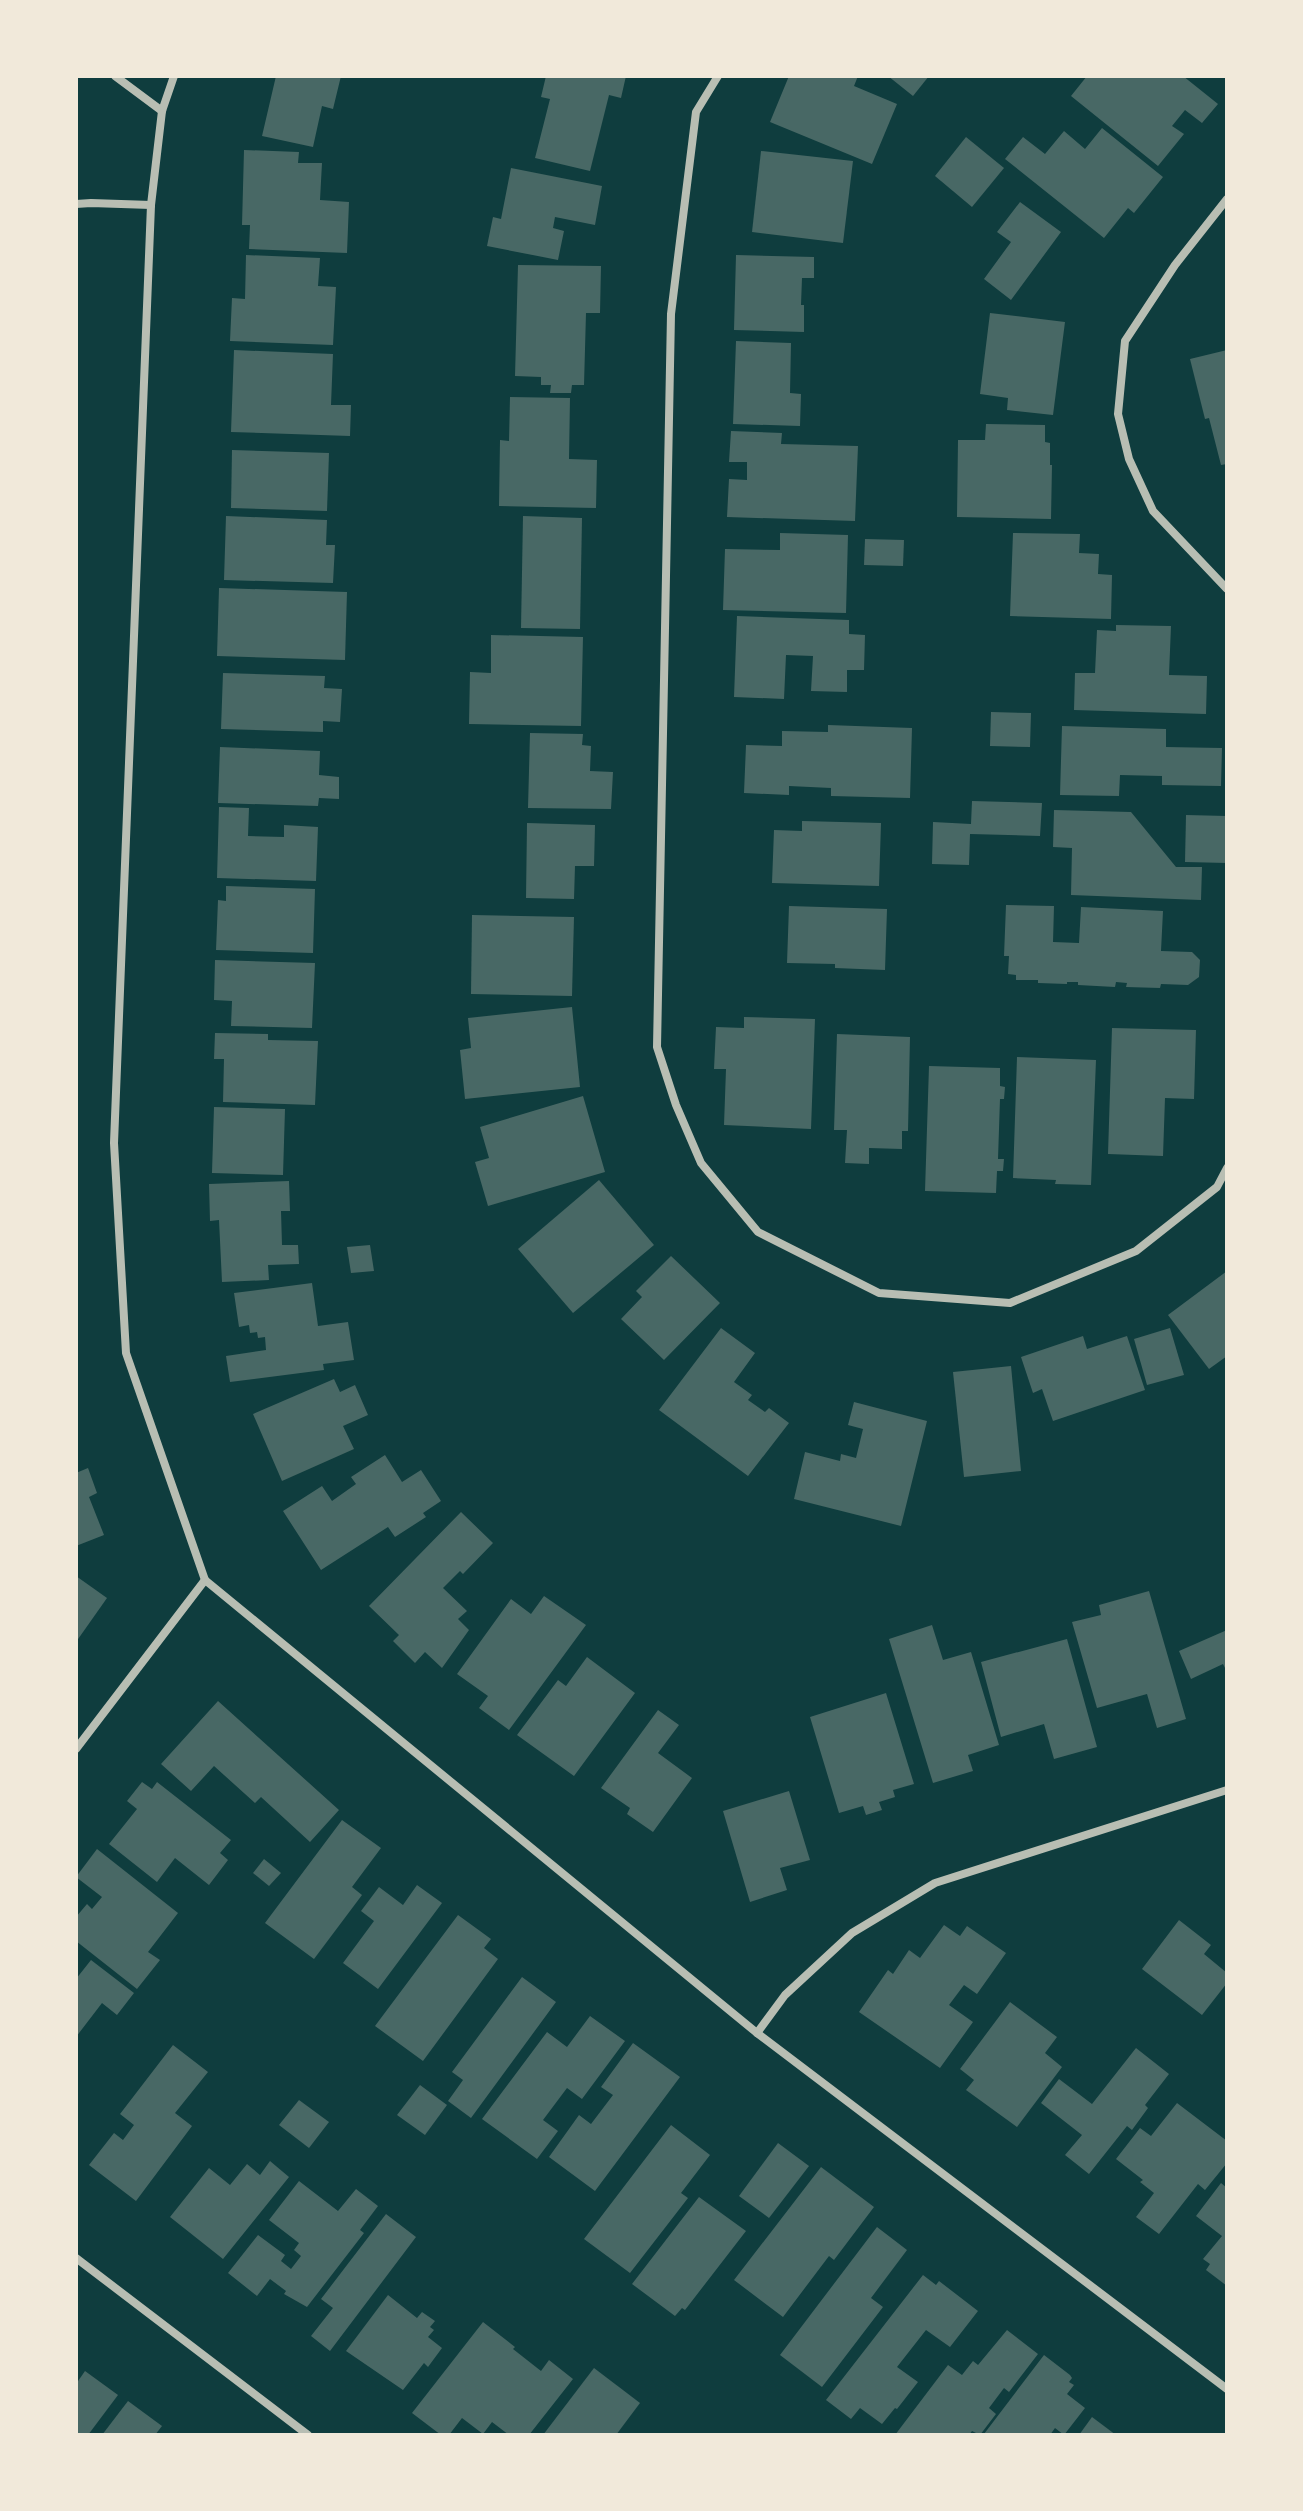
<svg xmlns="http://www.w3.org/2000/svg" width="1303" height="2511" font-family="'Nunito Sans',sans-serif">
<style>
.building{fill:#486865}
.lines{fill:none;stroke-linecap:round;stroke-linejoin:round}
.minor{stroke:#b8beb3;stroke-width:8}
</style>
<rect width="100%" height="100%" fill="#0f3d3e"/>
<g class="building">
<polygon points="276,76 341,76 333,109 322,106 313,147 262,136"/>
<polygon points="546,76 626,76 621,98 609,95 590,171 535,158 550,99 541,97"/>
<polygon points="789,76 858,76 854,86 897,104 872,164 770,122"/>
<polygon points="888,76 929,76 913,96"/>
<polygon points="1087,76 1183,76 1218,104 1202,123 1185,110 1172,126 1184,134 1158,166 1071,96"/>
<polygon points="1102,128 1163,177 1134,213 1128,208 1104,238 1005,159 1023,137 1045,154 1064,131 1085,149"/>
<polygon points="966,137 1004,168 972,207 935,176"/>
<polygon points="244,150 299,152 298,163 322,163 320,200 349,202 347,253 249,249 250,225 242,225"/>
<polygon points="761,151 853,161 843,243 752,232"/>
<polygon points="511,168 602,186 595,225 555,217 553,228 564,231 558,260 487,246 493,217 501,219"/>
<polygon points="1020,202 1061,232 1011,300 984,279 1011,242 997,232"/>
<polygon points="246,255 320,258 318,286 336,287 333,345 230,341 232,298 245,299"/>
<polygon points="736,255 814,257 814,278 802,278 801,305 804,305 804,332 734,330"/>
<polygon points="518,265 601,266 600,313 586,313 584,385 572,385 571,393 550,393 551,385 541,385 541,377 515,376"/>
<polygon points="990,313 1065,322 1053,415 1007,410 1008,398 980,394"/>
<polygon points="736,341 791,343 790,393 801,394 800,426 733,424"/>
<polygon points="234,350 333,354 331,405 351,405 350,436 231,432"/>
<polygon points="1227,350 1227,464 1221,465 1209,418 1205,419 1190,359"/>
<polygon points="510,397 570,398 569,459 597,460 596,508 499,506 500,440 509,441"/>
<polygon points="986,424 1045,425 1045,442 1050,443 1050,465 1052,465 1051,519 957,517 958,440 985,440"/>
<polygon points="731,431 782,433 781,444 858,446 855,521 727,517 729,479 747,480 747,462 729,462"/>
<polygon points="232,450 329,453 327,511 231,508"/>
<polygon points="226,516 327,520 326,545 335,545 333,583 224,580"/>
<polygon points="523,516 582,518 580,629 521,628"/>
<polygon points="780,533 848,535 846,613 723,610 725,549 780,550"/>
<polygon points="1013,533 1080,534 1079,553 1099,554 1098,574 1112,575 1111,619 1010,616"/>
<polygon points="865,539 904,540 903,566 864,565"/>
<polygon points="219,588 347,592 345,660 217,656"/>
<polygon points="737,616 849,620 849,634 865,635 864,670 847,670 847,692 811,691 813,656 786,655 784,699 734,697"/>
<polygon points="1116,625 1171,626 1169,675 1207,676 1206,714 1074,710 1075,673 1095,673 1097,630 1116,631"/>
<polygon points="491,635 583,637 581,726 469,724 470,672 491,673"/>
<polygon points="223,673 325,676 324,688 342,689 340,722 323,721 323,732 221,729"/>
<polygon points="991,712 1031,713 1030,747 990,746"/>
<polygon points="828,725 912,728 910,798 831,796 831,788 789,786 789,795 744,793 746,745 782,746 782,731 828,732"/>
<polygon points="1062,726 1166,729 1166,747 1222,748 1221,786 1162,785 1162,776 1120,775 1119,796 1060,795"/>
<polygon points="530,733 583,734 582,745 591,746 590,771 613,772 611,809 528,808"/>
<polygon points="220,747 320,751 319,775 339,777 339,799 319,798 318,806 218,803"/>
<polygon points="972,801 1042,803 1040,836 970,834 969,865 932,864 933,822 971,824"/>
<polygon points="219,807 249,808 248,836 284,837 284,825 318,827 316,881 217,878"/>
<polygon points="1054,810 1131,812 1176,867 1202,867 1201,900 1071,895 1072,848 1053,847"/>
<polygon points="1186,815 1227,816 1227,863 1185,862"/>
<polygon points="802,821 881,823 879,886 772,883 774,830 802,831"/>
<polygon points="527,823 595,825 594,866 575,866 574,899 526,898"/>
<polygon points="226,886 315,889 313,953 216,950 218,900 226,901"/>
<polygon points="1006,905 1054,906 1053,942 1079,943 1081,907 1163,911 1161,951 1192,952 1200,960 1199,977 1188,985 1161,984 1160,988 1126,987 1127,983 1116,982 1115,987 1078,985 1078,982 1067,982 1067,984 1038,983 1038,980 1016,980 1016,975 1008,974 1009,956 1004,956"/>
<polygon points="789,906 887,909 885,970 835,968 835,964 787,963"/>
<polygon points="472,915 574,917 572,996 471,994"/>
<polygon points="215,960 315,963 312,1028 231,1026 232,1001 214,1000"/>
<polygon points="572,1007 580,1087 465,1099 460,1050 471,1048 468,1018"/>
<polygon points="744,1017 815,1019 811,1129 724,1125 726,1069 714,1069 716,1027 744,1028"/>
<polygon points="1112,1028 1196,1030 1194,1099 1165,1098 1163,1156 1108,1154"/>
<polygon points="215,1033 268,1034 268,1040 318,1041 315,1105 223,1102 224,1059 214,1059"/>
<polygon points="837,1034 910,1037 908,1131 902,1131 902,1149 869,1148 869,1164 845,1163 847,1130 834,1130"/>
<polygon points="1017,1057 1096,1060 1091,1185 1055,1184 1056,1180 1013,1178"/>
<polygon points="929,1066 1000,1068 1000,1086 1005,1087 1004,1099 1000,1099 998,1159 1004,1159 1003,1171 997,1171 996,1193 925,1191"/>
<polygon points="583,1096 605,1172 488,1206 475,1162 489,1158 480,1127"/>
<polygon points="214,1107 285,1109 283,1175 212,1173"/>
<polygon points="599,1180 654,1245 573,1313 518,1249"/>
<polygon points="289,1181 290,1211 281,1211 282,1245 298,1245 299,1264 268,1265 269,1280 222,1282 219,1220 210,1221 209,1184"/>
<polygon points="370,1245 374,1271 351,1273 347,1247"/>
<polygon points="671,1256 720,1303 664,1360 621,1319 642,1297 636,1291"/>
<polygon points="1227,1271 1227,1356 1209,1369 1168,1315"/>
<polygon points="312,1283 318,1326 348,1322 354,1360 323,1364 324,1370 230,1382 226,1356 266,1350 265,1337 258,1338 257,1332 250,1333 249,1325 239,1327 234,1293"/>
<polygon points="721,1328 755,1353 734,1382 752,1395 748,1400 765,1412 769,1408 789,1423 748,1476 659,1410"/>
<polygon points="1170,1328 1184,1375 1147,1385 1134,1339"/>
<polygon points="1083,1336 1087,1349 1127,1336 1145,1390 1053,1421 1042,1389 1033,1393 1021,1357"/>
<polygon points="1011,1366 1021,1471 964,1477 953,1372"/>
<polygon points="334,1379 340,1392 355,1385 368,1415 343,1426 354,1449 282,1481 253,1414"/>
<polygon points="854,1402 927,1421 901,1526 794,1499 805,1452 840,1461 841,1454 856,1458 863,1429 848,1425"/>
<polygon points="385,1455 402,1482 421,1470 441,1501 423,1513 426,1517 395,1537 388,1527 321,1570 283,1511 322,1486 332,1501 356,1484 351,1477"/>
<polygon points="88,1468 97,1493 89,1497 104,1535 76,1546 76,1473"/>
<polygon points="461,1512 493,1543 463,1574 460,1571 443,1588 467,1611 458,1619 469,1630 442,1668 425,1652 415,1663 393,1641 399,1635 369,1606"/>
<polygon points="76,1576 107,1598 76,1642"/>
<polygon points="1149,1591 1186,1719 1157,1728 1147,1694 1097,1708 1072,1622 1101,1615 1099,1605"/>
<polygon points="544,1596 586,1625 509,1730 479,1708 488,1696 457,1674 511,1599 531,1614"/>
<polygon points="932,1625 943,1660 971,1652 999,1745 968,1755 973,1771 933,1783 889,1639"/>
<polygon points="1227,1630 1227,1672 1223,1664 1191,1679 1179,1651"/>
<polygon points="1067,1639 1097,1747 1054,1759 1044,1724 1001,1737 981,1662"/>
<polygon points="587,1657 635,1693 574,1776 517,1735 558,1680 566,1686"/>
<polygon points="886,1693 914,1784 893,1790 895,1797 879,1802 882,1810 866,1815 863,1806 839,1813 810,1717"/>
<polygon points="218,1701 339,1810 310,1842 261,1797 255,1803 214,1766 191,1791 161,1764"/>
<polygon points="658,1710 679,1725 658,1753 692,1778 653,1832 627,1814 630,1808 601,1788"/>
<polygon points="142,1782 152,1789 157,1782 231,1840 220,1853 228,1860 209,1885 175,1858 157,1882 109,1844 137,1809 127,1801"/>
<polygon points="789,1791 810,1860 780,1868 787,1890 750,1902 723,1811"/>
<polygon points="342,1820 381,1848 352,1887 362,1895 314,1959 265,1923"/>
<polygon points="97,1849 178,1913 148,1952 160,1960 137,1989 76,1941 76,1917 87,1904 92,1909 102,1897 76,1877"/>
<polygon points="264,1859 281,1873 269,1886 253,1873"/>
<polygon points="417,1885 442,1903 378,1989 343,1963 374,1921 361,1911 379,1887 403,1905"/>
<polygon points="458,1915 491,1939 484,1948 498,1959 423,2061 375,2026"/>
<polygon points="1179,1920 1211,1945 1204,1954 1227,1973 1227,1983 1202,2015 1142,1969"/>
<polygon points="944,1925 960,1936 967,1926 1006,1953 977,1994 964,1985 949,2005 973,2022 940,2068 859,2012 888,1970 893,1974 909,1950 920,1958"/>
<polygon points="91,1960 134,1993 117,2015 102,2003 76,2037 76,1979"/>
<polygon points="522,1977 556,2002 471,2118 448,2101 463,2080 452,2072"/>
<polygon points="1010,2002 1057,2037 1045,2053 1062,2067 1017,2127 966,2090 974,2080 960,2069"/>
<polygon points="590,2016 625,2041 582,2099 567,2088 543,2120 558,2131 537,2159 482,2119 547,2032 567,2047"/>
<polygon points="633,2043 680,2077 595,2191 549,2157 579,2115 591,2124 613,2095 601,2087"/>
<polygon points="173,2045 208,2072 175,2113 192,2126 136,2201 89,2165 114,2133 123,2140 134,2125 120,2114"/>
<polygon points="1136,2048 1169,2074 1145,2105 1148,2108 1132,2130 1127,2126 1089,2174 1065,2155 1082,2135 1041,2103 1059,2079 1092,2104"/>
<polygon points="420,2085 447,2105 425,2135 397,2115"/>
<polygon points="299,2100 329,2122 309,2148 279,2125"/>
<polygon points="1177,2103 1227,2141 1227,2163 1205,2190 1198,2184 1159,2234 1136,2217 1154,2193 1140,2182 1143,2180 1116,2159 1140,2128 1151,2136"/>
<polygon points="671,2125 710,2155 681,2193 688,2198 630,2273 584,2239"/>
<polygon points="778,2143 809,2166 769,2218 739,2196"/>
<polygon points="270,2161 289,2177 223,2259 170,2217 209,2168 230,2185 247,2164 260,2175"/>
<polygon points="821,2167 874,2207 834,2260 829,2256 783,2317 734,2280"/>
<polygon points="299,2181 338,2211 356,2189 378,2206 360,2230 364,2233 307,2307 284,2294 286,2291 270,2279 257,2296 228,2273 258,2235 285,2255 281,2261 291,2269 301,2256 294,2250 299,2243 269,2220"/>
<polygon points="1221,2183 1227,2188 1227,2286 1206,2270 1210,2264 1203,2259 1222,2236 1196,2216"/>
<polygon points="699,2197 746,2231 685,2310 682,2308 675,2316 632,2284"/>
<polygon points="386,2214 416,2237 330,2351 311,2336 333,2308 321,2299"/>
<polygon points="877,2227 907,2250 871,2298 883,2307 822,2387 780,2355"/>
<polygon points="923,2275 936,2285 939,2281 978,2311 950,2347 926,2330 897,2367 918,2382 897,2409 895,2408 882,2424 860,2408 851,2419 826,2400"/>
<polygon points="388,2295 417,2318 422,2312 435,2321 430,2327 434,2330 428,2337 442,2348 428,2367 424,2363 403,2390 346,2351"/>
<polygon points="483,2322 515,2347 513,2349 541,2371 549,2360 573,2379 529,2435 509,2435 492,2422 483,2434 462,2418 449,2435 441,2435 412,2413"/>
<polygon points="1007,2330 1038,2354 1009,2392 1004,2388 989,2408 996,2414 980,2435 972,2431 969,2435 895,2435 948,2365 962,2375 973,2361 978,2365"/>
<polygon points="1044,2355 1070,2375 1072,2378 1069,2382 1074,2385 1067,2394 1085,2408 1064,2435 1055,2428 1050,2435 986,2435 984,2434"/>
<polygon points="594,2368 640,2403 616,2435 543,2435"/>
<polygon points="85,2371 118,2395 88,2435 76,2435 76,2384"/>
<polygon points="128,2401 162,2426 155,2435 102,2435"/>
<polygon points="1092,2417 1116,2435 1079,2435"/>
</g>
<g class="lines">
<g class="minor">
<polyline points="115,76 162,111"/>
<polyline points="174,76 162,111 151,205 114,1143 126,1353 205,1580 757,2033 1227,2389"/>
<polyline points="718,76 696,112 671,314 657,1047 676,1105 701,1163 758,1232 879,1293 1010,1303 1136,1251 1217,1187 1227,1168"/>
<polyline points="1227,199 1175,265 1125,341 1118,414 1129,459 1153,511 1227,589"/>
<polyline points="76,204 91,203 151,205"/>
<polyline points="76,1749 205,1580"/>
<polyline points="757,2033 785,1995 852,1933 935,1883 1227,1790"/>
<polyline points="76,2258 308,2435"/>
</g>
</g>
<rect width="1303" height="2511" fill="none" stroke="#f1e9da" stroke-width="156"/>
</svg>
